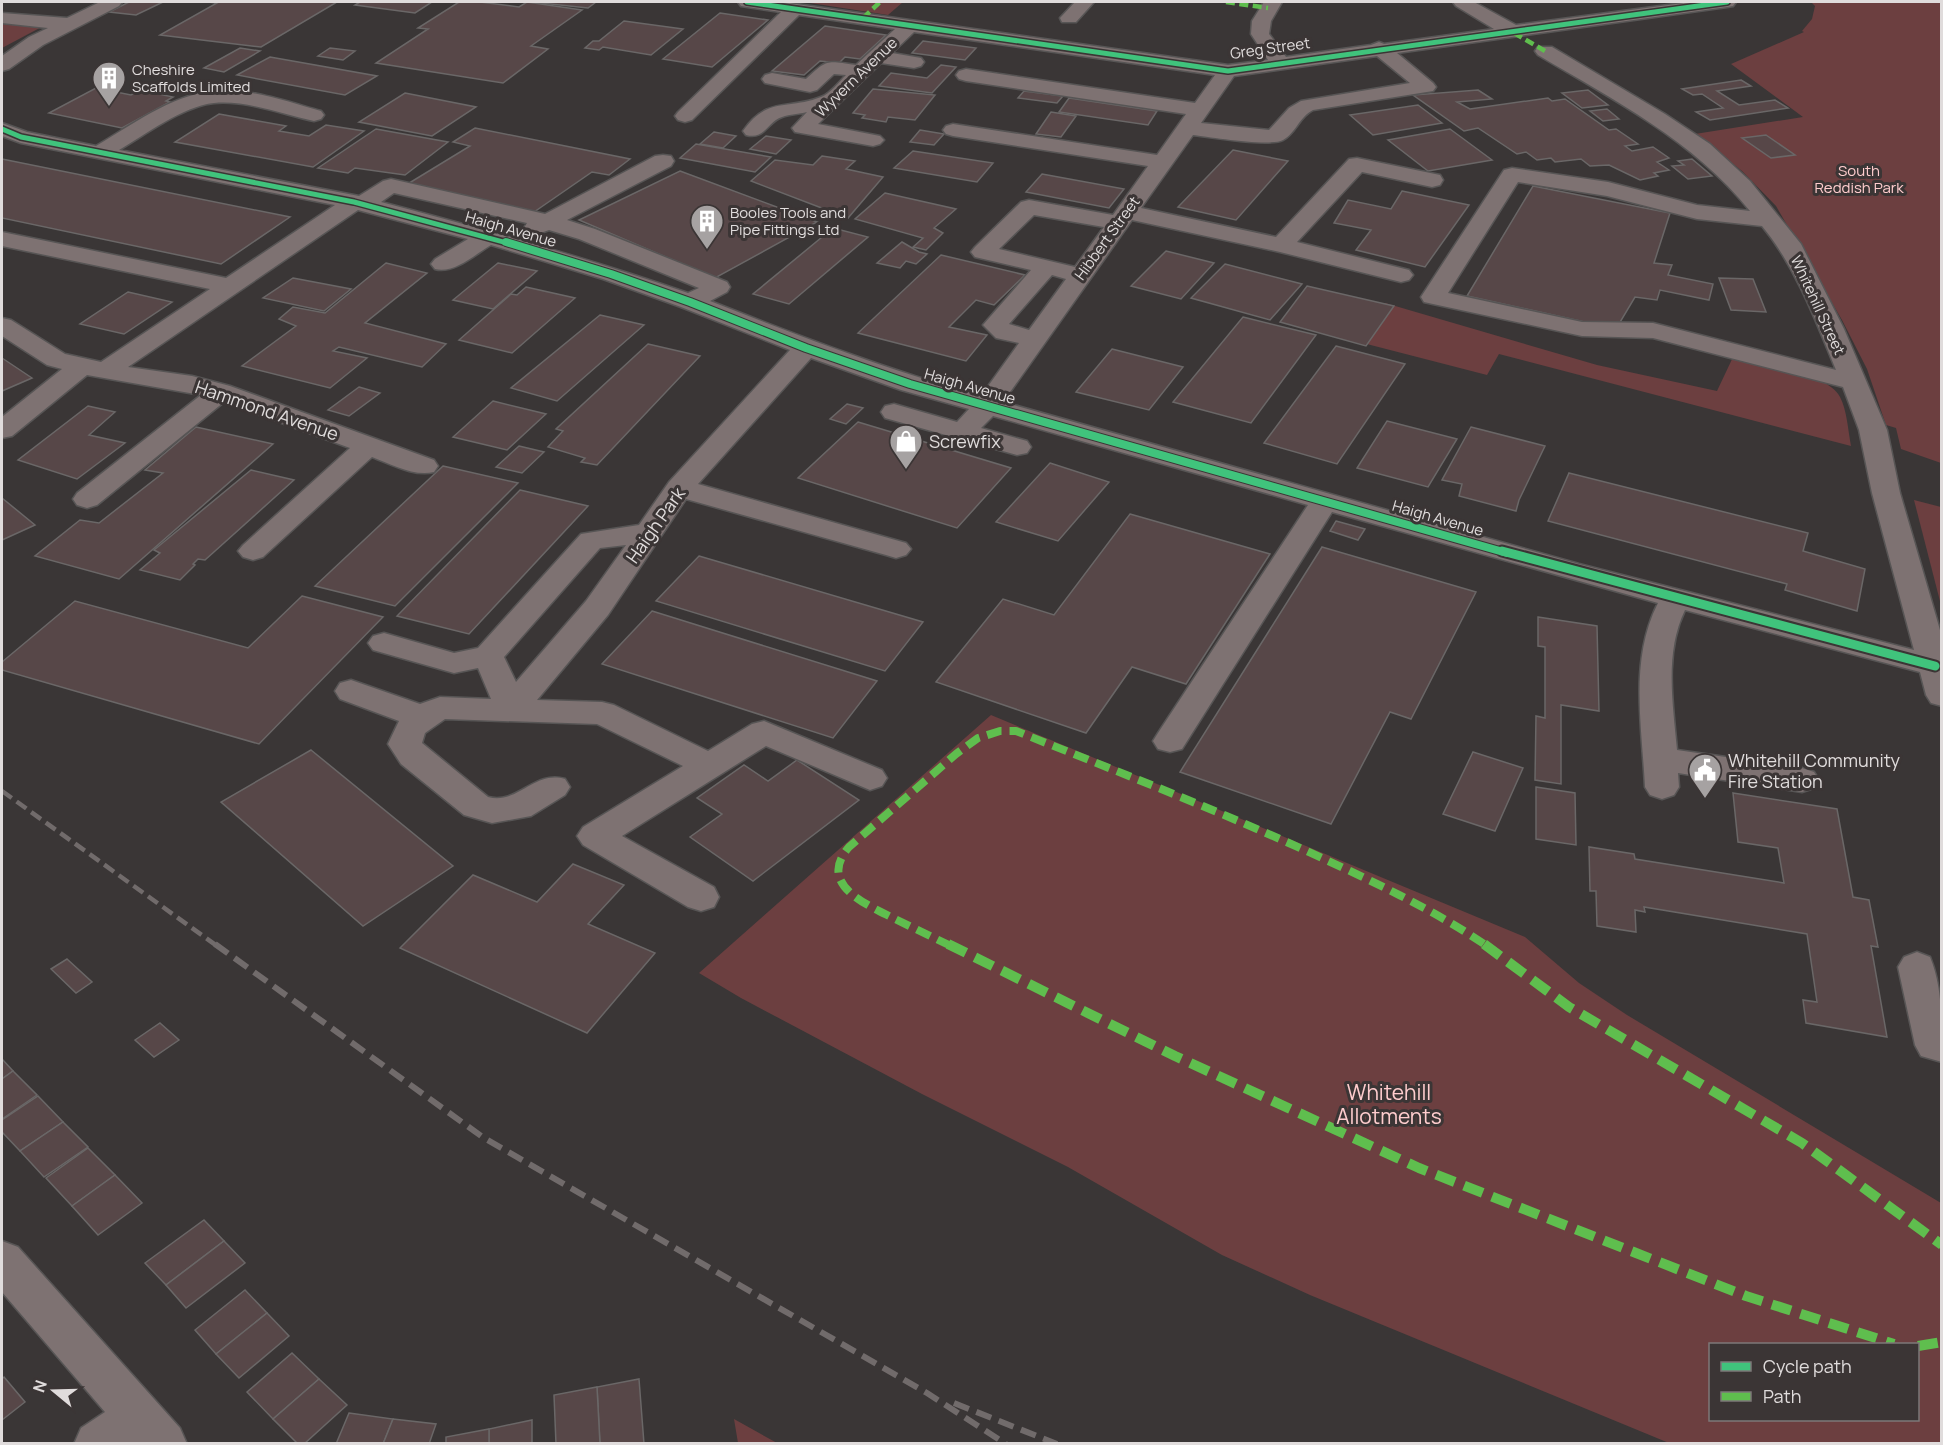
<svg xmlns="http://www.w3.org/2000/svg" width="1943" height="1445" font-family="Manrope,sans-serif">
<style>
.green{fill:#6c3f40;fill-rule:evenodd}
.building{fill:#574748;stroke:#6a6767;stroke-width:1.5}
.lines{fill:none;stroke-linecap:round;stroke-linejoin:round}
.minor-casing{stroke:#575555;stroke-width:3}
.minor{fill:#7e7272;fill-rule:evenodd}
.rail-far1{stroke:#716b6b;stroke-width:4.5;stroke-dasharray:12 6;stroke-linecap:butt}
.rail{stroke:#716b6b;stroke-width:6;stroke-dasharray:16 8;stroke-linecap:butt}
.quiet-far2{stroke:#5fbe4e;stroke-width:4.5;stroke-dasharray:9 4.5;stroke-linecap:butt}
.quiet-far1{stroke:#5fbe4e;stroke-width:8;stroke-dasharray:15 8;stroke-linecap:butt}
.quiet{stroke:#5fbe4e;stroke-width:10;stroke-dasharray:20 10;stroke-linecap:butt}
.cycleway-far2-casing{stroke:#3b3535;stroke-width:8}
.cycleway-far1-casing{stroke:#3b3535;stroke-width:10}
.cycleway-casing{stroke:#3b3535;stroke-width:13}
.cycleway-far2{stroke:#40c37c;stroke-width:5}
.cycleway-far1{stroke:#40c37c;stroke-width:8}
.cycleway{stroke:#40c37c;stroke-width:9}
.labels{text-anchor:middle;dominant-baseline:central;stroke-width:6;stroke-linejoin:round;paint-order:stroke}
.far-street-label{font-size:15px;fill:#e0dcdc;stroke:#3b3535}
.far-poi-label{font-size:15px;fill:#e0dcdc;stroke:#3b3535;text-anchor:start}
.far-park-label{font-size:15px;fill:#ffcdce;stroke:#3b3535}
.street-label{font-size:18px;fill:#e0dcdc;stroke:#3b3535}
.poi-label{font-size:18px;fill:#e0dcdc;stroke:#3b3535;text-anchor:start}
.near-park-label{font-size:21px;fill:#ffcdce;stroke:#3b3535}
</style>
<rect width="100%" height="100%" fill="#3a3636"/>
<g class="green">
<polygon points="804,2 903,2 888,15"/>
<polygon points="1811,2 1941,2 1941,463 1901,449 1896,428 1886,425 1867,369 1842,320 1776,206 1742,171 1695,134 1803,117 1731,64 1804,32 1802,31 1812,19 1815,6"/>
<polygon points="2,20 49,23 2,48"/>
<path d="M1385 303 1597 365 1717 391 1734 355C1759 362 1828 373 1840 397 1847 410 1848 431 1851 446L1499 354 1487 375 1359 342Z"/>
<polygon points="1914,500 1941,507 1941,605"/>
<path d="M991 715 1525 937 1579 983 1627 1015 1941 1203V1443H1669L1310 1295 1222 1255 1068 1167 922 1094 741 998 699 973ZM1710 1344H1918V1420H1710Z"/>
<polygon points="734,1419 777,1443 738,1443"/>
</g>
<g class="building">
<polygon points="129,2 163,2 136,15 109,12"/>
<polygon points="208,2 337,2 261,47 160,35 217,3"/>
<polygon points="360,2 432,2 415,13 355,5"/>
<polygon points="459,2 480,2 519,7 527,2 582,10 531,46 548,49 503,83 376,63 428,29 418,28"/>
<polygon points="532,2 596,2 588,8"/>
<polygon points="720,13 768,20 712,67 663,59"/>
<polygon points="624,21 683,29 651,55 603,47 599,50 585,48 593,41 599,41"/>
<polygon points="825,26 886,35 860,59 845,57 839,63 820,61 804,75 772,71"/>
<polygon points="923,41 976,48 965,60 912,53"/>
<polygon points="240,48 260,51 224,72 204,68"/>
<polygon points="330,48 355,51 343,60 318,56"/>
<polygon points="270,57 377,76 345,95 237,75"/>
<polygon points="941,65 956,67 932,93 879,86 891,73 927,78"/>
<polygon points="1741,80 1751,86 1717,91 1739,105 1775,100 1788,108 1710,120 1696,112 1723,108 1702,94 1693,95 1682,89"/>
<polygon points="96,88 131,95 140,90 173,97 166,101 170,102 122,128 49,113"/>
<polygon points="873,89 935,95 915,120 888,117 886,122 862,118 865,115 853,113"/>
<polygon points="1478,90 1492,99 1457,102 1470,109 1548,98 1552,101 1565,99 1609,130 1616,129 1638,144 1625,146 1632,151 1653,147 1669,158 1657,162 1669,170 1654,173 1658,176 1640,180 1609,165 1590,166 1581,159 1555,162 1551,158 1537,160 1526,152 1517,154 1478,128 1464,131 1413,95"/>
<polygon points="1588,90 1608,105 1582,108 1562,93"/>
<polygon points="1024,91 1063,96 1057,103 1018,98"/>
<polygon points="405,93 476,107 432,136 359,122"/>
<polygon points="1069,98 1157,111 1148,125 1059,112"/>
<polygon points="1418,105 1442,123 1373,135 1350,115"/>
<polygon points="1607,109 1619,119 1603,121 1590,111"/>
<polygon points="1051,112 1076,116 1061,137 1036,134"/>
<polygon points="219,114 286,126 279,131 309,136 326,125 364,131 313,167 175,142"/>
<polygon points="475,128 630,159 609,175 592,172 534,212 406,185 470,146 453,142"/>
<polygon points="376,129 448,142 405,175 355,168 348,173 318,168"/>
<polygon points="1450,129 1492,160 1428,171 1388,140"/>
<polygon points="920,130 944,134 934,145 910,142"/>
<polygon points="714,132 736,136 723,148 700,144"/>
<polygon points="1766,135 1795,155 1771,158 1742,138"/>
<polygon points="766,136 791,140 776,154 750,149"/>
<polygon points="696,144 771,157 755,172 680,158"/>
<polygon points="1233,150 1288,161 1236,220 1178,207"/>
<polygon points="913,151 993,163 977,182 894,168"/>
<polygon points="822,156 855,161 846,169 883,177 848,218 751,181 775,160 813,165"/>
<polygon points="2,159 290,217 221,264 2,218"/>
<polygon points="1692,159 1712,176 1688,179 1672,166 1684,165 1678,161"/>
<polygon points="680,171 817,222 715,278 579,220"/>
<polygon points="1042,174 1124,189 1109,208 1026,192"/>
<polygon points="1533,186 1670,213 1654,263 1672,265 1668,275 1713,284 1709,300 1660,290 1657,300 1635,297 1616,329 1467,296"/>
<polygon points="1402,191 1469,205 1425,267 1356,250 1371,230 1334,223 1348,200 1391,209"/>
<polygon points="885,193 956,209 934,228 943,233 926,250 913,247 923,238 855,219"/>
<polygon points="833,228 868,237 789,304 753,294"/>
<polygon points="902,242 919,252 927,254 916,264 906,261 900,268 877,263"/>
<polygon points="1166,251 1214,263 1181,299 1131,286"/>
<polygon points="941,255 1025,275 994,305 976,300 949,327 987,335 966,361 858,333"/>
<polygon points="386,263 427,273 365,323 446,344 422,367 339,347 333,351 367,358 330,388 242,366 296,326 279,319 293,307 325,313"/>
<polygon points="498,263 537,271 493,309 453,300"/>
<polygon points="1225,264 1302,284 1270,320 1191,298"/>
<polygon points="293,278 351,289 324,311 263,298"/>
<polygon points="1719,278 1753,279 1766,312 1731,310"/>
<polygon points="1307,286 1394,306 1366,346 1280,322"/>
<polygon points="526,287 575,298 512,353 459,340 511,294 517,295"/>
<polygon points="128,292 172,302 124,334 80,324"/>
<polygon points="600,315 644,325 557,401 511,388"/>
<polygon points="1243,317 1316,335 1251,423 1173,402"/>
<polygon points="648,344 700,356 597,465 581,462 585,458 548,447 563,431 556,429"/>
<polygon points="1336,346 1405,364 1337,464 1264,443"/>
<polygon points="1112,349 1183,367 1149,410 1076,392"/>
<polygon points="2,358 32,378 2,391"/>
<polygon points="359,387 380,393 349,416 328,410"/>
<polygon points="493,401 546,414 507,450 453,437"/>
<polygon points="847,404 863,408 846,424 830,419"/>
<polygon points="88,406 115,412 89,435 125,443 77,479 18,460"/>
<polygon points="1387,421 1457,439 1428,487 1357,468"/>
<polygon points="858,422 1011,468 957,528 798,478"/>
<polygon points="196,427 273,444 119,579 35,556 80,520 99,523 163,473 145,470"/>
<polygon points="1471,427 1545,446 1519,500 1516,511 1459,496 1462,484 1442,480"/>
<polygon points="519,446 544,452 522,473 496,467"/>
<polygon points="1050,463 1109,482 1058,541 996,522"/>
<polygon points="443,466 518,483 395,606 315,586"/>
<polygon points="251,470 294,480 205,560 198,559 193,564 195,565 180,580 140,570 160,553 154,550"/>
<polygon points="1569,473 1808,533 1803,551 1865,569 1857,611 1785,590 1787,584 1548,521"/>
<polygon points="520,490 588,506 469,634 397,616"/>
<polygon points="2,498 35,525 2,540"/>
<polygon points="1130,514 1270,554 1186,684 1132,667 1086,733 936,682 1003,599 1054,615"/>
<polygon points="1336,521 1365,529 1358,540 1330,531"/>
<polygon points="1322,547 1476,592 1411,719 1390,712 1331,824 1180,772"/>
<polygon points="699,556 923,622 885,671 656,601"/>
<polygon points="302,596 383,617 259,744 2,670 2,662 75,601 248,648"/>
<polygon points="652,611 877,681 833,738 602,664"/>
<polygon points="1538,617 1597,626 1599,711 1561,705 1561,784 1535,780 1536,716 1545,718 1545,647 1538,646"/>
<polygon points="311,750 453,866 363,926 221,802"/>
<polygon points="1473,752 1523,768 1495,831 1443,814"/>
<polygon points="797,760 859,800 753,881 690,837 722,814 697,798 744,765 768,781"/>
<polygon points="1536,787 1575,793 1576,845 1536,839"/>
<polygon points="1733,793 1837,809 1853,897 1869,900 1878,947 1871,946 1887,1037 1806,1023 1803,1000 1817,1002 1807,934 1644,907 1645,912 1635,910 1636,932 1597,926 1596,891 1590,891 1589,847 1634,854 1635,859 1784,883 1778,848 1738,842"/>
<polygon points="573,864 624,885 588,924 655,953 587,1033 400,948 473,875 537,902"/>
<polygon points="67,959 92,982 76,993 51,969"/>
<polygon points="160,1023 179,1040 154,1057 135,1040"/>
<polygon points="2,1059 13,1071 2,1079"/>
<polygon points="13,1071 37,1095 2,1119 2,1079"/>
<polygon points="38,1096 63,1122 20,1151 2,1132 2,1120"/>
<polygon points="63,1122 88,1147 44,1177 20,1151"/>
<polygon points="88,1148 115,1175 72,1206 46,1178"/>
<polygon points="115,1175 142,1203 98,1235 72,1206"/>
<polygon points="204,1220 224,1241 166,1285 145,1263"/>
<polygon points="224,1241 245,1263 186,1308 166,1285"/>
<polygon points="245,1290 267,1313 216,1354 195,1330"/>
<polygon points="267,1313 289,1336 239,1378 216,1354"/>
<polygon points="292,1353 319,1379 273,1419 247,1392"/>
<polygon points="4,1377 25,1402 2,1420 2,1379"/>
<polygon points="319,1379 347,1405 304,1444 298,1444 273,1419"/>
<polygon points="639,1379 644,1444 600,1444 597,1387"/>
<polygon points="597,1387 600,1444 556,1444 554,1395"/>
<polygon points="349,1413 393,1419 383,1444 336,1444"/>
<polygon points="393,1419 436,1424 429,1444 383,1444"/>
<polygon points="532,1420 532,1444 489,1444 489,1429"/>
<polygon points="489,1429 489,1444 446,1444 446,1437"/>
</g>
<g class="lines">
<defs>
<g id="minor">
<polygon points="100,2 122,2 119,6 43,45 9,69 2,71 2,56 29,37 48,28 2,23 2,13 67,18"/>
<path d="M738 2H782L1228 65 1268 60 1251 34 1252 21 1264 2H1282L1271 21 1269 34 1286 57 1371 45 1379 42 1384 44 1494 29 1456 6 1453 2H1474L1516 25 1691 2H1736L1733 6 1727 7 1397 53 1433 83 1436 87 1433 91 1313 110C1299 117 1296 133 1283 140 1270 147 1210 137 1193 135L1141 208 1276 237 1349 159 1357 158 1440 175 1443 180 1440 185 1432 187 1362 172 1297 242 1409 270 1413 275 1409 280 1401 282 1280 252 1132 220 1003 402 1579 564 1914 650 1872 493 1859 430 1843 387 1653 338 1582 336 1433 304 1424 302 1421 297 1504 170 1512 168 1608 182 1697 205 1750 211C1694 141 1614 100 1538 55L1535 51 1538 47H1552L1665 114 1710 144 1750 181 1801 244 1844 329 1887 430 1900 493 1942 637V706L1931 703 1926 695 1920 672 1685 610C1664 653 1673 704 1677 750L1802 768 1814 772 1819 780 1814 788 1802 792 1678 773 1679 787 1674 795 1662 799 1650 795 1645 787C1642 726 1629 660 1658 603L1332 512 1182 749 1170 752 1158 749 1153 741 1158 733 1308 505 993 416 981 428 1027 441 1031 447 1027 453 1017 455 885 418 881 412 885 406 894 404 957 422 969 409 901 390 811 358 698 484 906 543 911 549 906 555 896 558 886 555 686 499 608 615 537 700 602 702 614 705 708 751 752 724 764 721 882 770 887 778 882 786 870 790 766 746 622 836 714 887 719 897 714 907 701 911 688 907 583 845 577 836 583 827 683 766 597 724 445 719 425 733 422 743 488 797C518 805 534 770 565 779L570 787 565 795 531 816 492 823 464 815 401 764 388 744 399 721 340 699 335 691 340 683 351 680 420 704 440 697 491 699 478 668 454 673 373 650 368 643 373 636 384 633 454 653 478 648 581 534 639 525 669 482 790 350 681 307 603 279 491 245C474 255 454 274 435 269L431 264 435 259 468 239 358 210 128 367 192 376 230 386 434 460 438 466 434 472C414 477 391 464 372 457L263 557 253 560 243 557 238 551 243 545 350 448 224 402 97 505 87 508 77 505 73 499 77 493 201 395 87 375 12 436 2 438V417L62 369 47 365 2 336V318L11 320 65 354 101 362 210 289 2 246V232L226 278 335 205 21 143 2 136V123L27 132 96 146C132 125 170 96 212 91 247 87 288 102 321 111L324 115 321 119 314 121C282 114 247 100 214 103 183 106 145 135 119 150L359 196 383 181 391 179 545 214 655 156 663 155 671 156 674 161 671 166 567 220 595 229 727 282 730 287 727 292 710 301C799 336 888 370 981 396L1019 343 996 338 983 325 1031 270 975 257 971 252 975 247 1021 202 1029 200 1113 215 1148 166 953 136 946 134 943 130 946 126 953 124 1157 155 1186 114 966 81 959 79 956 75 959 71 966 69 1195 103 1215 75 914 32 892 53 921 58 924 62 921 66 914 68 881 63 818 124 880 136 884 140 880 144 873 146 795 132 792 128 807 112C799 114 790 114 782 117 767 122 765 140 746 135L743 131C767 96 789 110 821 97 830 94 839 82 846 75L834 74 817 90 810 92 765 83 762 79 765 75 772 73 806 79C828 58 827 61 856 65L895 29 799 15 692 120 685 122 678 120 675 116 678 112 781 12 741 6ZM1377 56 1410 83 1301 101 1289 108 1269 130 1201 123 1234 76ZM1518 182 1607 196 1697 219 1762 226C1796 267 1816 321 1836 370L1653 323 1582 322 1448 293ZM394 193 527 223 524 228 527 233 535 235 549 230 579 239 699 288 688 293C587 258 484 229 381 202ZM1034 215 1104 227 1075 267 999 249ZM1052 275 1066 279 1029 330 1009 324ZM626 545 586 601 516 682 504 657 600 548Z"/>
<polygon points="1075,2 1094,2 1076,22 1062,22 1060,18"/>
<path d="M1917 952 1930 957C1943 988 1942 1027 1942 1062L1921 1056 1915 1045 1898 967 1904 957Z"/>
<polygon points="2,1241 18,1247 180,1428 187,1444 74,1444 81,1428 105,1412 2,1292"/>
</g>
</defs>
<use href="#minor" class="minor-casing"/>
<use href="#minor" class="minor"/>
<polyline class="rail-far1" points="2,791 217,946"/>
<g class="rail">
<polyline points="215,944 484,1138 927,1393 1006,1444"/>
<polyline points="954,1403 1057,1444"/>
</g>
<g class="quiet-far2">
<polyline points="1226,2 1268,8"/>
<polyline points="863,18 880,2"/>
<polyline points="1514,33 1545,51"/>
</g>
<path class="quiet-far1" d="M951 946C932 937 914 928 895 919 868 905 816 885 849 847L956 754 978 738 1000 731H1016C1119 772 1222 812 1322 858 1378 884 1436 911 1487 946"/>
<g class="quiet">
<polyline points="948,944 1175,1056 1419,1168 1746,1296 1894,1344"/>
<polyline points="1484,944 1569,1007 1802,1143 1942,1245"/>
<polyline points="1918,1346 1942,1342"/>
</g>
<defs>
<g id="cycleway-far2">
<polyline points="747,2 1228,71 1727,2"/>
<polyline points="2,129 21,137 354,202 511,244"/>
</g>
<polyline id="cycleway-far1" points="506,242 611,274 690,302 806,348 910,384 1507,553"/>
<polyline id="cycleway" points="1502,551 1935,666"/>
</defs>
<use href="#cycleway-far2" class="cycleway-far2-casing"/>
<use href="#cycleway-far1" class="cycleway-far1-casing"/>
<use href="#cycleway" class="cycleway-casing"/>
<use href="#cycleway-far2" class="cycleway-far2"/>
<use href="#cycleway-far1" class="cycleway-far1"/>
<use href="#cycleway" class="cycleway"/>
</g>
<defs>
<symbol id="building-pin" viewBox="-11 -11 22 30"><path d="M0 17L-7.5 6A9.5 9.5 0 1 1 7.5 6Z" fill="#a6a2a2" stroke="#3b3535"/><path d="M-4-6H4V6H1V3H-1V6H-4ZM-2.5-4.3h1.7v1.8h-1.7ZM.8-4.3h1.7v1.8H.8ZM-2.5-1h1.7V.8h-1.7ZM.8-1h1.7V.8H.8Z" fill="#fff"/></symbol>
<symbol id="shop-pin" viewBox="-11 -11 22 30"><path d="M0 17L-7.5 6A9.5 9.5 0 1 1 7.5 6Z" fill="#a6a2a2" stroke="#3b3535"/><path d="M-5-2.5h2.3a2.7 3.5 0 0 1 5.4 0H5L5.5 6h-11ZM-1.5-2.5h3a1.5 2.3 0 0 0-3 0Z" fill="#fff"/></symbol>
<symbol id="civic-pin" viewBox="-11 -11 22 30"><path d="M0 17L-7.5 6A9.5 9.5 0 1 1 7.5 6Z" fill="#a6a2a2" stroke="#3b3535"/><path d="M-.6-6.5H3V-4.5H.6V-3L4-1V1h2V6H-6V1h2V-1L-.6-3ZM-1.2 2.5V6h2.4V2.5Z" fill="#fff"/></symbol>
</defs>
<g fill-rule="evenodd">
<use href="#building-pin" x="90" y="59" width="38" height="52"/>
<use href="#building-pin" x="688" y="202" width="38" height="52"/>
<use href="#shop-pin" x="887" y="422" width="38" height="52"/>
<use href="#civic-pin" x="1686" y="751" width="38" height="52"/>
</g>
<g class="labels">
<g class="far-street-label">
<text transform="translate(1270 48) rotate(-8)">Greg Street</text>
<text transform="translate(856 77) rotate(-44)">Wyvern Avenue</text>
<text transform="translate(511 229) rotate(16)">Haigh Avenue</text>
<text transform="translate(1107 238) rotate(-54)">Hibbert Street</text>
<text transform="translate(1818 305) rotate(65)">Whitehill Street</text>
<text transform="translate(970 386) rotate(16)">Haigh Avenue</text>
<text transform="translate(1438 518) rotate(16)">Haigh Avenue</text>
</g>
<g class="far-poi-label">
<text x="132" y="69">Cheshire<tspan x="132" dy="17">Scaffolds Limited</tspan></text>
<text x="730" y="212">Booles Tools and<tspan x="730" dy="17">Pipe Fittings Ltd</tspan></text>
</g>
<g class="far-park-label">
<text x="1859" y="170">South<tspan x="1859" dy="17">Reddish Park</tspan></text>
</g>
<g class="street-label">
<text transform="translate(267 410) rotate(19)">Hammond Avenue</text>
<text transform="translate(655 525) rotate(-55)">Haigh Park</text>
</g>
<g class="poi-label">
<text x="929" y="441">Screwfix</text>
<text x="1728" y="760">Whitehill Community<tspan x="1728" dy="21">Fire Station</tspan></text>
</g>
<g class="near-park-label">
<text x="1389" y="1092">Whitehill<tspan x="1389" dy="24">Allotments</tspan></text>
</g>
</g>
<rect width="1943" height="1445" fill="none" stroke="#e0dcdc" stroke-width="6"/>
<rect x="1709" y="1343" width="210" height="78" fill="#3b3535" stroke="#7d7878" stroke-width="1.5"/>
<rect x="1721" y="1362" width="30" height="9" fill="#40c37c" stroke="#7d7878" stroke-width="1.5"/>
<text x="1763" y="1373" font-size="18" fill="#e0dcdc">Cycle path</text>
<rect x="1721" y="1392" width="30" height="9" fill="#5fbe4e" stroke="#7d7878" stroke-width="1.5"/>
<text x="1763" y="1403" font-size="18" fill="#e0dcdc">Path</text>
<g transform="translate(54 1391) rotate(289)" stroke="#3b3535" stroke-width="4.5" paint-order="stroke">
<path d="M0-4.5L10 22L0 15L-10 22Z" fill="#e0dcdc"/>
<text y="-9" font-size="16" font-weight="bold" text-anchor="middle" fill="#e0dcdc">N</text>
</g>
</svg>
